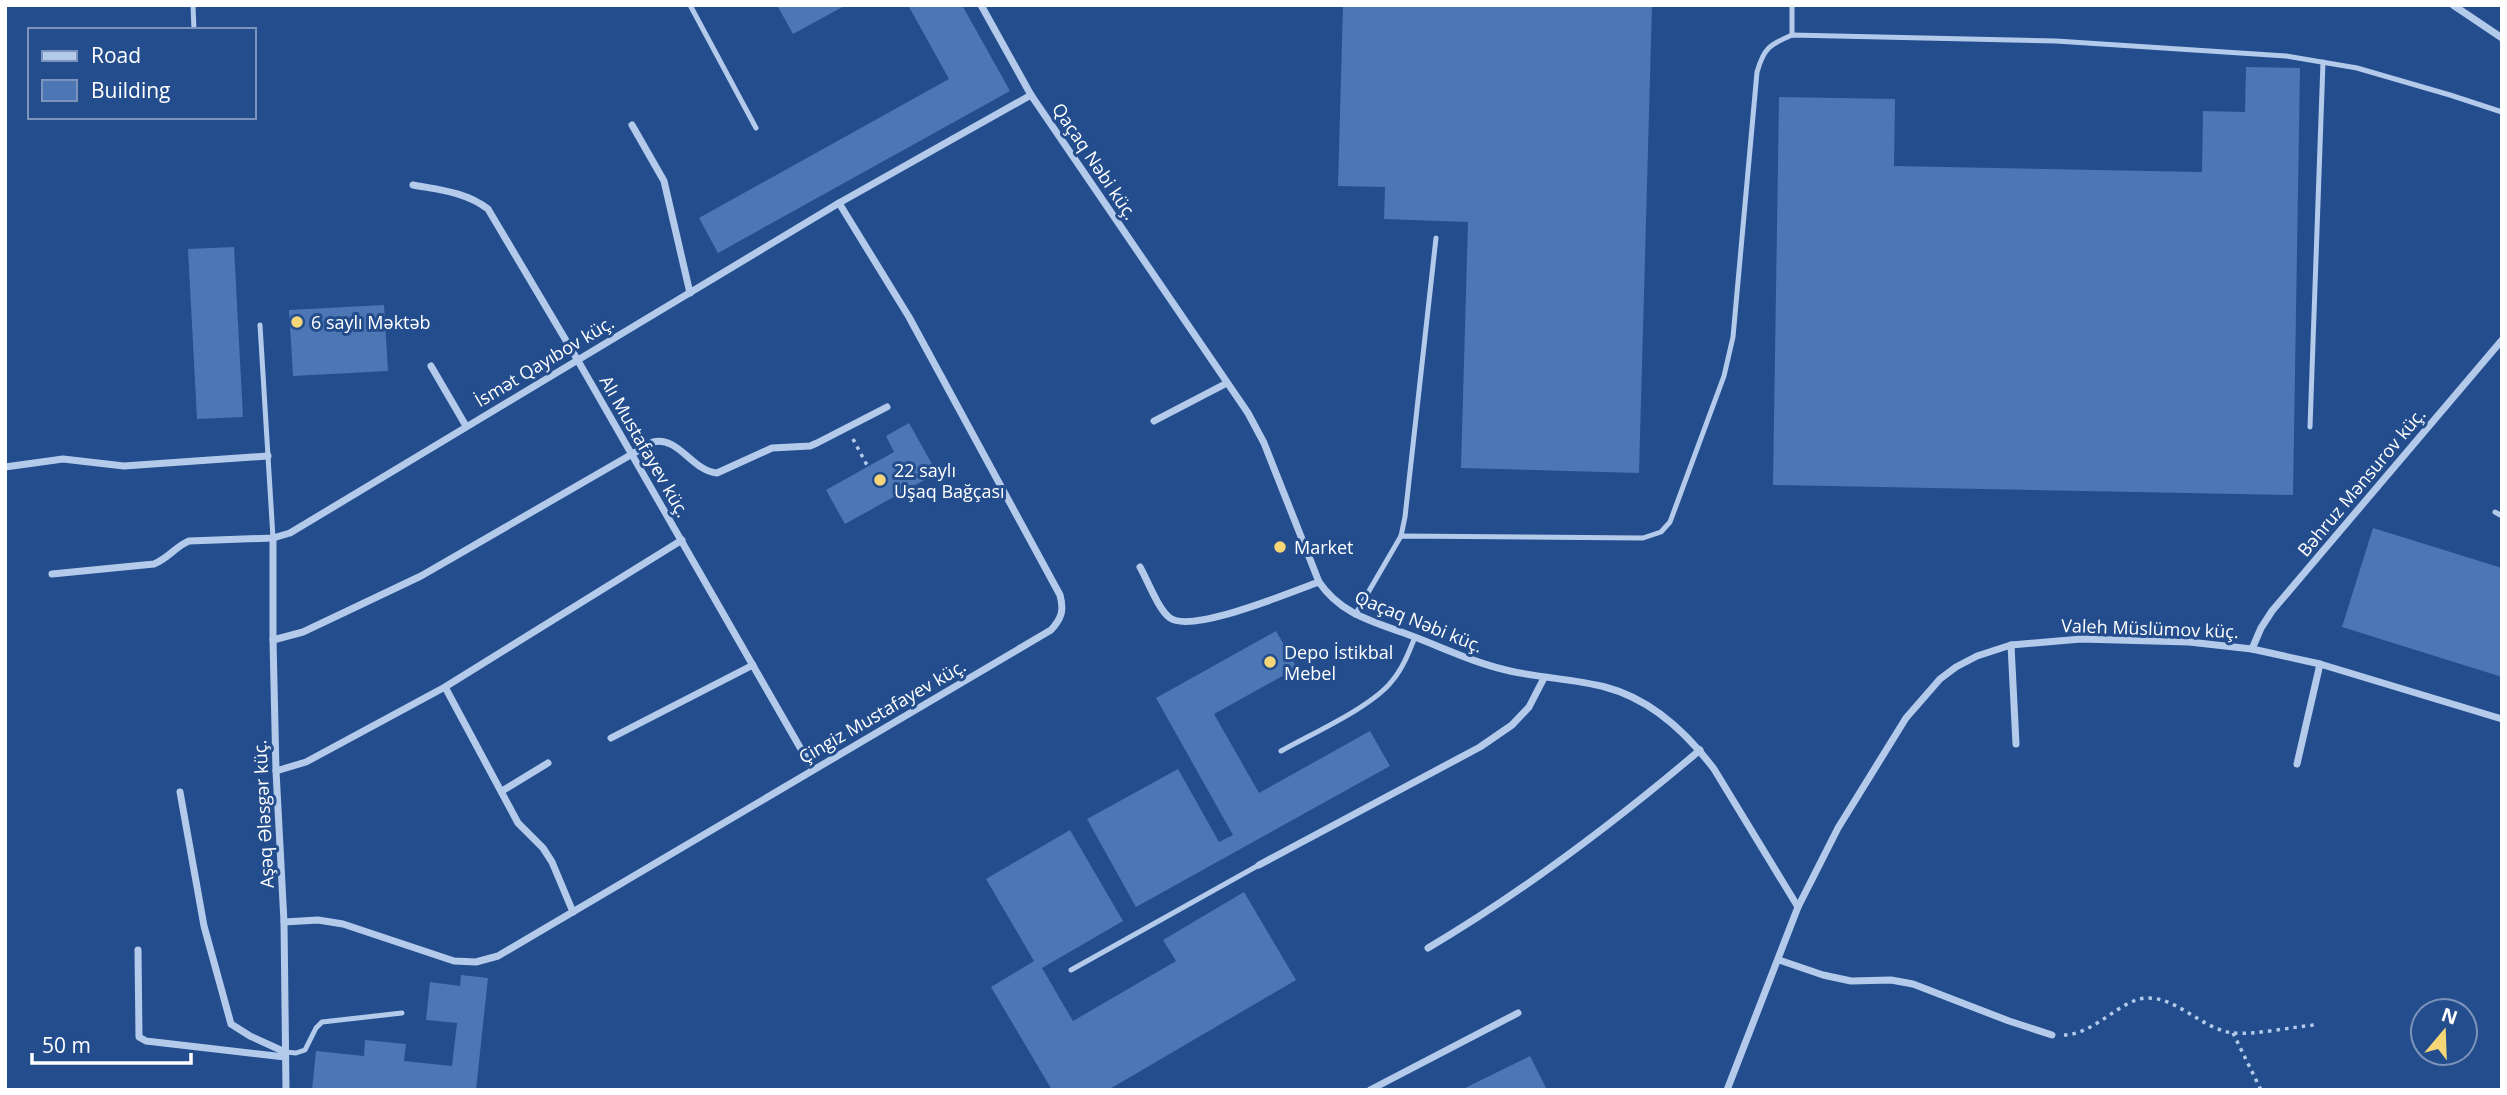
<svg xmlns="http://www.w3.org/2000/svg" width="2507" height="1095" font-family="'Open Sans',sans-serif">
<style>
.building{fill:#4c76b4}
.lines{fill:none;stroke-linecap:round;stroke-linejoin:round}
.path{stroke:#b3caeb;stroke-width:3.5;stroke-dasharray:3.5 5;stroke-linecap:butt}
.lane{stroke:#b3caeb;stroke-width:5}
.street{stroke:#b3caeb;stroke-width:7}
.poi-dot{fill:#f5d777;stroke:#244d8d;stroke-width:2.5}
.labels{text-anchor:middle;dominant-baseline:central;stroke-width:6;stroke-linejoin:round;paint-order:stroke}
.street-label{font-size:18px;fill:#fff;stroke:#244d8d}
.poi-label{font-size:18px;fill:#fff;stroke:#244d8d;text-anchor:start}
</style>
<rect width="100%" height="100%" fill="#244d8d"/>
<g class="building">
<polygon points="777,5 846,5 793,34"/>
<polygon points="908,5 962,5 1010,91 718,253 699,218 949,79"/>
<polygon points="1343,5 1652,5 1639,473 1461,468 1468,222 1384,219 1385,187 1338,186"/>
<polygon points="2246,67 2300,68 2293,495 1773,485 1779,97 1895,99 1894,166 2202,172 2203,111 2245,112"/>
<polygon points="234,247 243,417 197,419 188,249"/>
<polygon points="384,305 388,371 293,376 289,310"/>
<polygon points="909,423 937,473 845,524 826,490 894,452 886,436"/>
<polygon points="2373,528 2502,568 2502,677 2342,627"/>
<polygon points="1276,631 1297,668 1214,714 1259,793 1370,731 1390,766 1136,907 1087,819 1178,769 1219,842 1233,835 1156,698"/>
<polygon points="1070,830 1123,921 1042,968 1073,1021 1176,961 1163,940 1244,892 1296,980 1108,1090 1052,1090 991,987 1034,961 986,879"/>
<polygon points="461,975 488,978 476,1090 312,1090 316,1051 364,1056 365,1040 406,1044 404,1061 452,1066 457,1023 426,1020 430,982 460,986"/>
<polygon points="1530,1056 1547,1090 1461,1090"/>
</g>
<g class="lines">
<g class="path">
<polyline points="853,439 868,467"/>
<polyline points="2233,1033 2261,1090"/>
<path d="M2064 1035C2096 1034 2121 998 2148 998 2178 998 2202 1029 2233 1033 2255 1035 2292 1027 2314 1025"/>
</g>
<g class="lane">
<polyline points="193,5 194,30"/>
<polyline points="690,5 756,128"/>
<polyline points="1792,35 1792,5"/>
<polyline points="260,325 273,538"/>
<polyline points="2310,427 2323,62"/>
<polyline points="2495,512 2502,516"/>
<polyline points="1401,536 1405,517 1436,238"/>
<path d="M1355 615 1401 536 1643 538 1661 532 1670 522 1724 376 1733 337 1757 72C1764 48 1769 45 1792 35L2056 41 2286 56 2357 68 2450 95 2502 112"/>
<path d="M1281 751C1311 734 1372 707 1392 681 1403 668 1409 652 1415 637"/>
<polyline points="1071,970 1259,865"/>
<polyline points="285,1052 296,1053 305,1050 316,1028 322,1022 402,1013"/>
</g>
<g class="street">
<path d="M981 5 1031 95 1248 413 1264 443 1319 582C1340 613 1371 621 1404 633 1440 646 1473 663 1510 671 1541 678 1574 679 1605 687 1651 699 1687 733 1714 769L1798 907 1727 1090"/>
<polyline points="2453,5 2502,38"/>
<polyline points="632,125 664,181 690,293"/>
<path d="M413 185C440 190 466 192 488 209L577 359 813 770"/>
<polyline points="431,366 466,426"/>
<polyline points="1154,421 1227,383"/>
<polyline points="5,467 63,459 124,466 268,456"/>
<polyline points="273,538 273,640 276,771 284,922 286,1090"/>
<path d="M1140 567C1148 581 1158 609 1170 618 1192 634 1293 591 1319 582"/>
<path d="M52 574 154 564C169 558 176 546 189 541L273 538 290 533 839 203 1031 95"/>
<path d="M273 640 303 632 421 576 653 442C679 436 692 471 717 473L772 448 810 446 817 443 887 407"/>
<polyline points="2011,645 2016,744"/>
<polyline points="2252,649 2261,628 2272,611 2502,340"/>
<polyline points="445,687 518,823 543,848 552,862 573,912"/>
<polyline points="611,738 753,665"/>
<polyline points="2297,764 2320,664"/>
<polyline points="276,771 306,762 445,687 682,540"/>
<polyline points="502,791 548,763"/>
<polyline points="180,792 204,926 231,1024 250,1036 285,1052"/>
<polyline points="1259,865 1480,747 1512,725 1529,707 1544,678"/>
<polyline points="1798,907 1838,828 1906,718 1940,679 1956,667 1977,656 2011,645 2081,639 2189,642 2252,649 2320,664 2502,719"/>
<path d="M284 922 318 920 343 924 454 961 476 962 498 956 1051 630C1062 618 1064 610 1060 595L909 317 839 203"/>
<path d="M1428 948C1526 890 1614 823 1700 750"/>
<polyline points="138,950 139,1037 146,1041 285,1057"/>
<polyline points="1779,960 1823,975 1851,981 1891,980 1913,984 2009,1021 2052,1035"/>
<polyline points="1370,1090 1518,1013"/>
</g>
</g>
<g class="poi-dot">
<circle cx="297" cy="322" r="7"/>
<circle cx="880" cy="480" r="7"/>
<circle cx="1280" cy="547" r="7"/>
<circle cx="1270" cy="662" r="7"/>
</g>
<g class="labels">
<g class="street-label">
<text transform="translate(1095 161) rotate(56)">Qaçaq Nəbi küç.</text>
<text transform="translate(544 361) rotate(-31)">İsmət Qayıbov küç.</text>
<text transform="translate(645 446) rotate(60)">Alı Mustafayev küç.</text>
<text transform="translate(2361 482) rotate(-50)">Bəhruz Mənsurov küç.</text>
<text transform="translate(1419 621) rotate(22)">Qaçaq Nəbi küç.</text>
<text transform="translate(2150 628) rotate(2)">Valeh Müslümov küç.</text>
<text transform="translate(882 711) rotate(-30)">Çingiz Mustafayev küç.</text>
<text transform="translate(263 814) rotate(-93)">Aşəq Ələsgər küç.</text>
</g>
<g class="poi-label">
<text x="311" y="322">6 saylı Məktəb</text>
<text x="894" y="470">22 saylı<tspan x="894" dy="21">Uşaq Bağçası</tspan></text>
<text x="1294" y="547">Market</text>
<text x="1284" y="652">Depo İstikbal<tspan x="1284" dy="21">Mebel</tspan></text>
</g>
</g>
<rect width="2507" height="1095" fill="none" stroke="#ffffff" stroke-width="14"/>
<rect x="28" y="28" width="228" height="91" fill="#244d8d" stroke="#7c94bb" stroke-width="2"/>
<rect x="42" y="51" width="35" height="10" fill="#b3caeb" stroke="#7c94bb" stroke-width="2"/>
<text x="91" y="63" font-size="21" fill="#ffffff">Road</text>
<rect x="42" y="80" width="35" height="21" fill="#4c76b4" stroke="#7c94bb" stroke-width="2"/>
<text x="91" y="98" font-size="21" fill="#ffffff">Building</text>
<g transform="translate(2444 1032) rotate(19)"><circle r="33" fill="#244d8d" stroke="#7c94bb" stroke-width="2"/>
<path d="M0-5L12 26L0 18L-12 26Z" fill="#f5d777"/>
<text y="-10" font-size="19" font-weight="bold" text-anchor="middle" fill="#ffffff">N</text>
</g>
<path d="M32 1053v10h159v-10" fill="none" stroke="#ffffff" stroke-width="3.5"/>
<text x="42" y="1053" font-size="21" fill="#ffffff" stroke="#244d8d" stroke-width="5" paint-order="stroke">50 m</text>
</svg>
